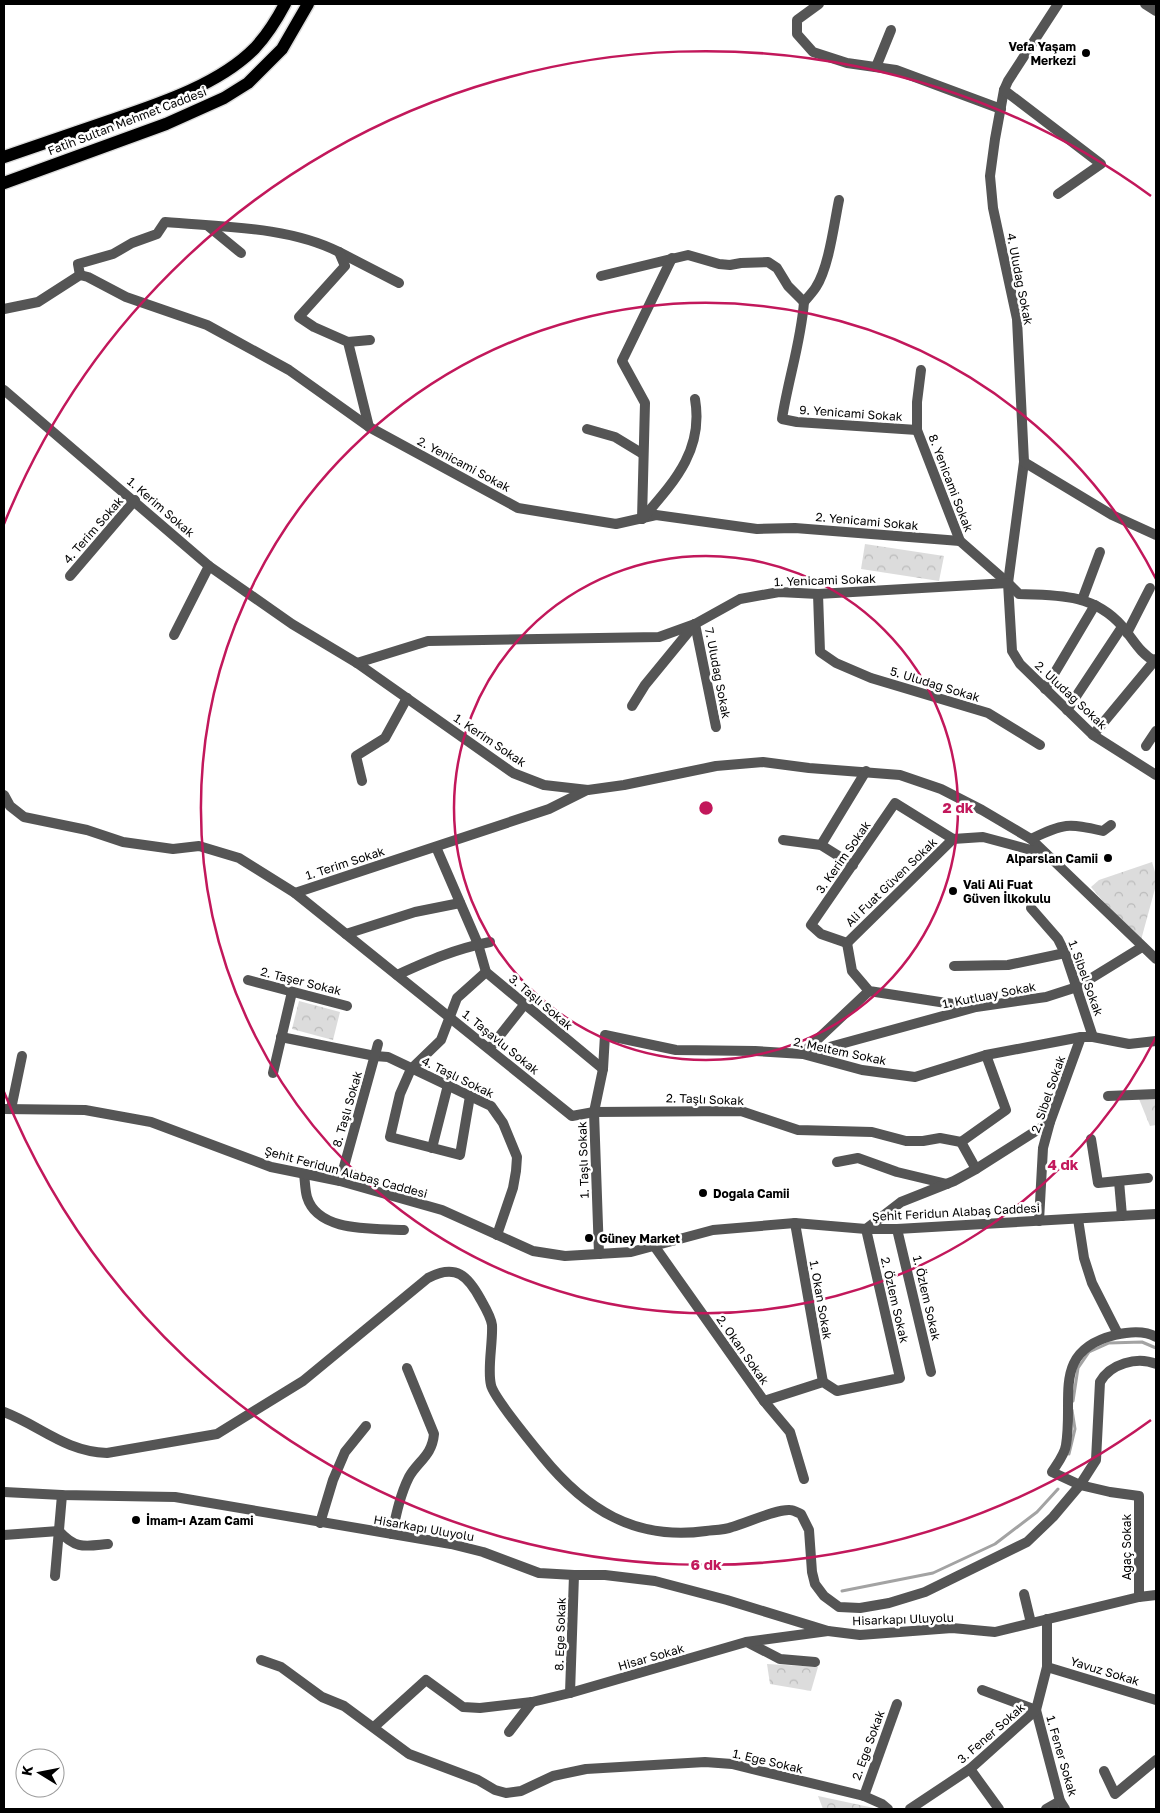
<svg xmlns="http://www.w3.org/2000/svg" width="1160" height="1813" font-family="'Golos Text',sans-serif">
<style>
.forest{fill:url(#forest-crowns)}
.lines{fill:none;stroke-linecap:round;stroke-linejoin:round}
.stream{stroke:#a3a3a3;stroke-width:3}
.primary-casing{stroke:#dbdbdb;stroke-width:15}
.minor{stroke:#555;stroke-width:10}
.tertiary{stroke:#555;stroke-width:10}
.primary{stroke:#000;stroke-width:12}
.ring{fill:none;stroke:#c2185b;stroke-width:2.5}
.poi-dot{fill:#000;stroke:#fff;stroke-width:2}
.labels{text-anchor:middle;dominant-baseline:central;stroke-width:5;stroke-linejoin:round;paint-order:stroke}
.poi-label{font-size:12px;font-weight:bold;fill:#000;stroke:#fff;text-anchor:start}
.street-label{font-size:12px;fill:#000;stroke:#fff}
.centre{fill:#c2185b;stroke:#fff;stroke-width:2.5}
.ring-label{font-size:15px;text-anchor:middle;font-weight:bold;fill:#c2185b;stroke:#fff;stroke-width:5;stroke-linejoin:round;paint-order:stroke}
</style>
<defs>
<pattern id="forest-crowns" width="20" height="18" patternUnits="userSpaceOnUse" patternTransform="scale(1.25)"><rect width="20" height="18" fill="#dcdcdc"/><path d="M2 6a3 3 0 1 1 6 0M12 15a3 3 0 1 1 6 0" fill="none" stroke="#bbb"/></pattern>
</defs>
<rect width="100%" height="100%" fill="#fff"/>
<g class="forest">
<polygon points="865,544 944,556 939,581 861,569"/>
<polygon points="1152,862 1156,875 1156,885 1141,940 1114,914 1091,887 1099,880"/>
<polygon points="299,1001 340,1012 333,1040 292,1029"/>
<polygon points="1156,1098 1156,1125 1150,1126 1139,1099"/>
<polygon points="767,1664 818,1667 811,1691 770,1684"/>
<polygon points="818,1796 874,1808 876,1809 823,1809"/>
</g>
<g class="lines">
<g class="stream">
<polyline points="1073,1401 1078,1368 1089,1352 1109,1343 1142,1342 1156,1348"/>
<polyline points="1069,1454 1075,1429 1072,1410"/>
<polyline points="842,1591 933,1573 995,1544 1037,1512 1058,1489"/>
</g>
<defs>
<g id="primary">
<path d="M4 157C39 145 74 133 109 121 156 105 219 85 255 48 267 35 277 19 285 4"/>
<polyline points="4,183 166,124 224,98 248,83 282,49 308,4"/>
</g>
</defs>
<use href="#primary" class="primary-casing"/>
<g class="minor">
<polyline points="819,4 797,20 797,34 813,52 847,63 896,70 1001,109"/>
<polyline points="1058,4 1008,81 1004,90 995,139 990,176 993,208 1017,319 1024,462 1008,583 1012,651 1020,664 1093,735 1156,775"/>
<polyline points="876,67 891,30"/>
<polyline points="1004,90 1101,164 1058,194"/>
<polyline points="208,226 241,253"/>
<polyline points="339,252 399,283"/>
<path d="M80 275 78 264 113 254 132 243 157 234 165 222C220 227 288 226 339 252L345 266 299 317 314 327 348 342 369 427"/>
<path d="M601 276 688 255 719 264 730 265 741 263 768 262 777 268 788 286 804 302C808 297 813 292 816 287 829 267 834 224 839 200"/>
<path d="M804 302C801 342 788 380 782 419L797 422 917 430"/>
<polyline points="4,309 38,302 80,275 88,277 126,297 207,325 289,370 369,427 518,508 616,524 656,515 757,529 795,528 960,541"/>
<polyline points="348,342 370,340"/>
<polyline points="921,370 917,402 917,430 960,541 1008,583"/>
<polyline points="4,390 209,566 292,624 357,663 513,773 544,785 588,790 624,785 716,766 763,762 809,768 900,775 941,789 982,810 1031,839 1156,959"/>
<polyline points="587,429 615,437 643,454"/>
<polyline points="1024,462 1112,515 1156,535"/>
<polyline points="642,519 645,403 622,361 672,258"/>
<path d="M642 519C673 483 704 451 695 399"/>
<polyline points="70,576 135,500"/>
<polyline points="818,594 820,652 836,663 871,678 988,713 1040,745"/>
<polyline points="1082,600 1100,552"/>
<polyline points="695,624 716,727"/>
<polyline points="1127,633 1150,588"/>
<polyline points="174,635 209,566"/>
<path d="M357 663 428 641 659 637 695 624 740 599 779 592 818 594 1008 583 1019 594C1059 595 1094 594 1122 626 1133 639 1140 654 1156 662"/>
<polyline points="1045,689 1095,605"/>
<polyline points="632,706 645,685 695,624"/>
<polyline points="1067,710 1122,627"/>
<polyline points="1093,735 1156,659"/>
<polyline points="1146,746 1156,731"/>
<polyline points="362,781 356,756 385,738 407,698"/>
<polyline points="4,795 10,806 24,817 87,830 123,842 173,849 199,846 239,858 295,893 549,809 587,790"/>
<path d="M1031 839C1064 823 1068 823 1103 831L1111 825"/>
<polyline points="783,840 821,845 853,865"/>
<polyline points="821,845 866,771"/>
<polyline points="436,847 478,944 486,972 603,1069"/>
<polyline points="295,893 572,1116 594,1112 741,1111 798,1130 872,1132 906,1141 923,1141 940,1138 961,1142"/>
<polyline points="1031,908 1058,939 1065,953 1093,1037"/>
<polyline points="346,934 415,912 460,903"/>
<polyline points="847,943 821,934 811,925 895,803 953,839 983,837 1046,854"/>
<polyline points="847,943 852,971 869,991 972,1007"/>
<polyline points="847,943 953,839"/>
<polyline points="954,966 1008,965 1065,953"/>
<path d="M397 975C430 960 455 949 490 942"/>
<polyline points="248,980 347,1006"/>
<polyline points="281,1037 375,1056 388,1057 491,1106 503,1123 517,1157 516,1171 513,1188 497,1235"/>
<polyline points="490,1048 524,1005"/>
<polyline points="803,1053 869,991"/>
<polyline points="804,1054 976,1007 1046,997 1077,987 1142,947"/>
<polyline points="273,1073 292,992"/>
<polyline points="470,1096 460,1155 390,1137 400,1094 411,1069 441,1040 457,998 486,972"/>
<polyline points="1108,1096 1156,1094"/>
<polyline points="11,1109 22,1056"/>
<polyline points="1091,1139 1098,1183 1148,1178"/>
<polyline points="961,1142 1006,1110 986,1055"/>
<polyline points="961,1142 976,1169"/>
<polyline points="432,1148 448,1085"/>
<polyline points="837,1162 858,1158 897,1172 947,1184"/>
<path d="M304 1174C305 1181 305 1190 307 1197 318 1233 374 1228 404 1230"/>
<polyline points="340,1181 378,1044"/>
<polyline points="1119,1181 1122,1216"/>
<polyline points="1078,1219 1084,1258 1092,1283 1118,1334"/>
<polyline points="1039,1221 1043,1148 1050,1122 1081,1037"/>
<polyline points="795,1223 823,1382"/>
<polyline points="897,1229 931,1372"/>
<polyline points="655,1247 764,1401 823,1382 837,1391 900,1378 866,1229 901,1202 954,1181 976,1169 1050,1122"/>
<polyline points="599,1254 594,1112 603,1069 605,1035 676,1050 755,1051 803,1054 862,1070 915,1077 986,1055 1081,1037 1093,1037 1129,1044 1156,1041"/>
<polyline points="764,1401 790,1432 804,1479"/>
<path d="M4 1412C41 1426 64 1451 107 1453L217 1434 303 1381 428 1278C456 1263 468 1276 481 1300 485 1307 491 1317 492 1325 493 1343 487 1369 491 1385 493 1396 533 1445 542 1456 585 1509 635 1541 706 1531 714 1530 724 1530 732 1527 747 1523 776 1509 790 1510 794 1510 798 1513 801 1514L809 1530 812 1572 815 1584 824 1596 839 1607 860 1608 889 1603 925 1592 1027 1542 1053 1517 1080 1485 1096 1460 1100 1382C1110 1364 1137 1356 1156 1364"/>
<polyline points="320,1523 333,1480 345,1452 366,1426"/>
<path d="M392 1534C396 1515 400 1495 409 1477 418 1461 432 1456 434 1434L407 1368"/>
<path d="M4 1535 59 1531C76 1550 86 1546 108 1544"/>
<polyline points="55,1576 62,1495"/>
<polyline points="1024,1594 1031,1623"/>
<path d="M1139 1597V1496L1110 1492 1080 1485 1052 1472C1057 1464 1065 1454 1066 1445 1074 1397 1051 1351 1115 1335 1128 1332 1144 1330 1156 1337"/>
<polyline points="747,1642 780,1659 815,1662"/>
<polyline points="261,1660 281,1667 322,1697 344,1706 409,1754 478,1780 495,1790 506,1793 521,1791 553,1776 586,1769 705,1762 732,1764 864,1796 882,1804 888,1809"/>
<polyline points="1047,1667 1156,1700"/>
<polyline points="982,1690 1036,1710 1060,1801 1065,1809"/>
<polyline points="570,1693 574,1575"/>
<polyline points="374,1727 426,1680 463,1707 480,1708 532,1702 570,1693 746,1642 828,1631"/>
<polyline points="509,1732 532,1702"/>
<polyline points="970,1769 999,1809"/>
<polyline points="1104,1771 1115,1794 1156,1760"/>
<polyline points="864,1796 897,1704"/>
<polyline points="910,1809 970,1769 1036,1710 1047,1667 1047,1619"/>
<polyline points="1046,1809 1060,1801"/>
</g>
<g class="tertiary">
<polyline points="1145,4 1156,11"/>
<polyline points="4,1109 85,1110 151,1122 271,1167 340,1181 442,1210 533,1251 565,1256 631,1252 713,1230 795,1223 866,1229 897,1229 1156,1214"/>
<polyline points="4,1492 62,1495 175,1497 451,1544 483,1552 539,1573 574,1575 605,1575 655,1581 727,1600 828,1631 860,1635 952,1628 995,1632 1139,1597 1156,1595"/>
</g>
<use href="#primary" class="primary"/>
</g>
<g class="ring">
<circle cx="706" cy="808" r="252"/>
<path d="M1156 1037A505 505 0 1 1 1156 579"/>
<path d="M1151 1420A757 757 0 0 1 4 1092M4 524A757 757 0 0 1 1151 196"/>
</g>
<g class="poi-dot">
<circle cx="1086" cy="53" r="5"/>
<circle cx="1108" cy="858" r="5"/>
<circle cx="953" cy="891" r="5"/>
<circle cx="703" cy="1193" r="5"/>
<circle cx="589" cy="1238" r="5"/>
<circle cx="136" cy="1520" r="5"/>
</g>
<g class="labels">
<g class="poi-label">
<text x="1076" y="46" text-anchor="end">Vefa Yaşam<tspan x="1076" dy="14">Merkezi</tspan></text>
<text x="1098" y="858" text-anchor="end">Alparslan Camii</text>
<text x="963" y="884">Vali Ali Fuat<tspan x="963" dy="14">Güven İlkokulu</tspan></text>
<text x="713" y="1193">Doğala Camii</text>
<text x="599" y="1238">Güney Market</text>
<text x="146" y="1520">İmam-ı Azam Cami</text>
</g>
<g class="street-label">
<text transform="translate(127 121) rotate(-21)">Fatih Sultan Mehmet Caddesi</text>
<text transform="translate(1020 279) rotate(79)">4. Uludağ Sokak</text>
<text transform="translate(851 413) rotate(4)">9. Yenicami Sokak</text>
<text transform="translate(464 464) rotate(28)">2. Yenicami Sokak</text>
<text transform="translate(951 483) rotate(69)">8. Yenicami Sokak</text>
<text transform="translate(161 507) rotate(41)">1. Kerim Sokak</text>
<text transform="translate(867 521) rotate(5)">2. Yenicami Sokak</text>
<text transform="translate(93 530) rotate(-49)">4. Terim Sokak</text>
<text transform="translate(825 580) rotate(-2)">1. Yenicami Sokak</text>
<text transform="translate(718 673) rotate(79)">7. Uludağ Sokak</text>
<text transform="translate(935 684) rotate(17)">5. Uludağ Sokak</text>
<text transform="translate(1071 695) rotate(43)">2. Uludağ Sokak</text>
<text transform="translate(490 740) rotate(34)">1. Kerim Sokak</text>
<text transform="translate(843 857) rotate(-55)">3. Kerim Sokak</text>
<text transform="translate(345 863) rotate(-18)">1. Terim Sokak</text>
<text transform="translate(891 882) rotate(-44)">Ali Fuat Güven Sokak</text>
<text transform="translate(1086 978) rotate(70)">1. Sibel Sokak</text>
<text transform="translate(301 981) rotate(14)">2. Taşer Sokak</text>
<text transform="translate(989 995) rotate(-11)">1. Kutluay Sokak</text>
<text transform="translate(541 1002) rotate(40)">3. Taşlı Sokak</text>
<text transform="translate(501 1042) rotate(39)">1. Taşavlu Sokak</text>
<text transform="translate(840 1051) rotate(12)">2. Meltem Sokak</text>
<text transform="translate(458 1077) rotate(26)">4. Taşlı Sokak</text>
<text transform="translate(1048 1094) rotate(-71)">2. Sibel Sokak</text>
<text transform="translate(705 1099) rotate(2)">2. Taşlı Sokak</text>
<text transform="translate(347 1109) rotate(-74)">8. Taşlı Sokak</text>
<text transform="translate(583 1160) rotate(-92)">1. Taşlı Sokak</text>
<text transform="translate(346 1172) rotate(15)">Şehit Feridun Alabaş Caddesi</text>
<text transform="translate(956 1212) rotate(-3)">Şehit Feridun Alabaş Caddesi</text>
<text transform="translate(927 1298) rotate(77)">1. Özlem Sokak</text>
<text transform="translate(821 1300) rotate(80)">1. Okan Sokak</text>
<text transform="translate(895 1300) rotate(77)">2. Özlem Sokak</text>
<text transform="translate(743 1350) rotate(55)">2. Okan Sokak</text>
<text transform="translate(424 1528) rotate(10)">Hisarkapı Uluyolu</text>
<text transform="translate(1126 1547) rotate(-90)">Ağaç Sokak</text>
<text transform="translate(903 1619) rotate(-2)">Hisarkapı Uluyolu</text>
<text transform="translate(560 1634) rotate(-88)">8. Ege Sokak</text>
<text transform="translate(651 1657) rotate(-16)">Hisar Sokak</text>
<text transform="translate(1105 1671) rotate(17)">Yavuz Sokak</text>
<text transform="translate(991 1733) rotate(-41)">3. Fener Sokak</text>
<text transform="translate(868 1745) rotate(-70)">2. Ege Sokak</text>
<text transform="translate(1062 1756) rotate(74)">1. Fener Sokak</text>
<text transform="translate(768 1761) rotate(13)">1. Ege Sokak</text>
</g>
</g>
<circle cx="706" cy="808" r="8" class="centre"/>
<g class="ring-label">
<text x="958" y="813">2 dk</text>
<text x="1063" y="1170">4 dk</text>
<text x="706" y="1570">6 dk</text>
</g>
<rect width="1160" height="1813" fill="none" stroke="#000000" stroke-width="10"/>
<g transform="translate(40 1773) rotate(280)"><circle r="24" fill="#ffffff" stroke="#999999"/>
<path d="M0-4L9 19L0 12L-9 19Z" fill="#000000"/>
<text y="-8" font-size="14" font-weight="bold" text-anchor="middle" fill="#000000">K</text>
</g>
</svg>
